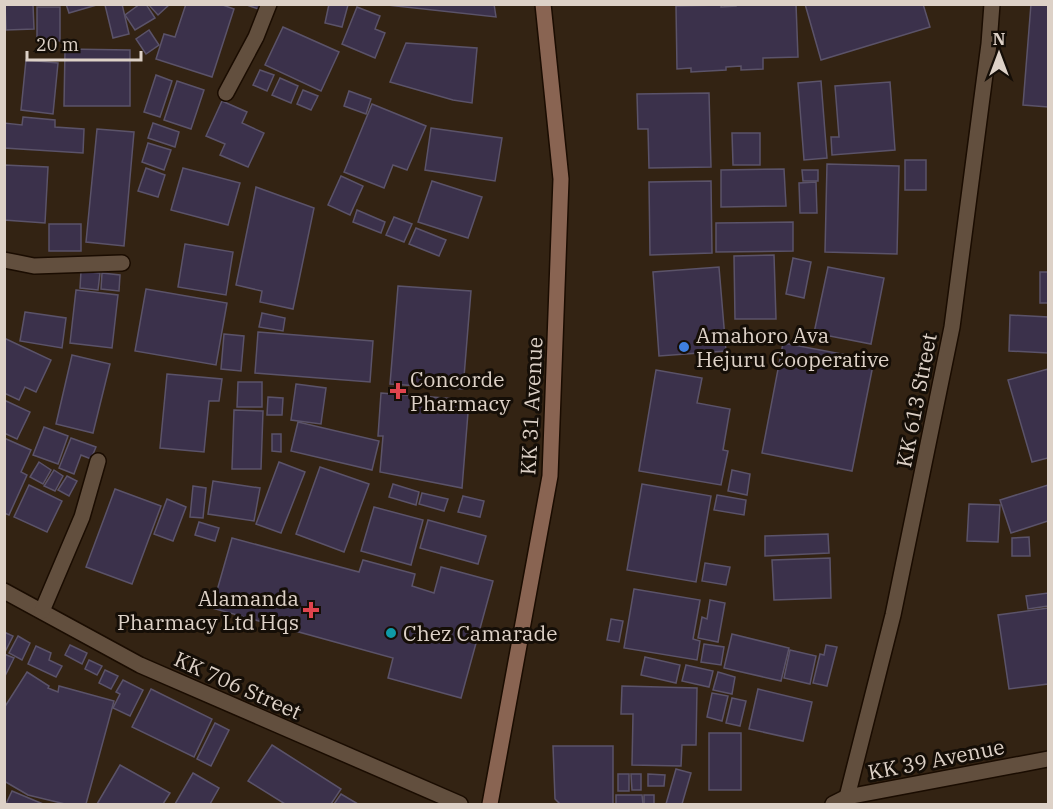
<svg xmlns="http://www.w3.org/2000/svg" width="1053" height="809" font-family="'IBM Plex Serif',serif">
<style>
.building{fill:#3b314b;stroke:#5b5369;stroke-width:1.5}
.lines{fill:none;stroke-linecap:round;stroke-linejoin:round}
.minor-casing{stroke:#1a0c01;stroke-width:18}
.secondary-casing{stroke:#1a0c01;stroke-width:18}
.minor{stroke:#624f3e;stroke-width:15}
.secondary{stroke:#896452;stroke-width:15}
.shop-dot{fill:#3f7fe0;stroke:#150e07;stroke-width:2}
.health-dot{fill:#e0444e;stroke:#150e07;stroke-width:2}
.culture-dot{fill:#0f9aa8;stroke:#150e07;stroke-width:2}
.labels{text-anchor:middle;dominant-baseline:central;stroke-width:6;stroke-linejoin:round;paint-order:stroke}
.poi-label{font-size:21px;fill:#ddd1c7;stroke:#150e07;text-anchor:start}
.street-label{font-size:21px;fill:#ddd1c7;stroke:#150e07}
</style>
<rect width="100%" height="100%" fill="#332313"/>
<g class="building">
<polygon points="5,4 33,4 34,29 6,30"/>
<polygon points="66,4 100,4 69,13"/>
<polygon points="107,4 122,4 129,34 113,38 105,5"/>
<polygon points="140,4 146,4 155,18 135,30 125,15"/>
<polygon points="148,4 170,4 158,15"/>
<polygon points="186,4 220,4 234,9 212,77 156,59 164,34 175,37"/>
<polygon points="244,4 266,4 264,11"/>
<polygon points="329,4 348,5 342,27 325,23"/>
<polygon points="378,4 494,4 496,17"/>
<polygon points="736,4 796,4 798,57 763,58 763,69 741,70 741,66 726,67 726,70 691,72 691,68 677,69 676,6 721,5 721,7 736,6"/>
<polygon points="805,4 923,4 930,27 821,60"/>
<polygon points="1031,4 1048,4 1048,107 1023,105"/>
<polygon points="37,7 60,7 60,41 37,40"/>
<polygon points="357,7 380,16 375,29 385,33 375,58 342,44"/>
<polygon points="283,27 339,52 321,91 265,65"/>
<polygon points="149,30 159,45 146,54 136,39"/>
<polygon points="406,43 477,48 472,103 453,100 390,82"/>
<polygon points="65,49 130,50 130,106 64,106"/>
<polygon points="26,60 58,63 53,114 21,110"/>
<polygon points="260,70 274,75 267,91 253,85"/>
<polygon points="156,75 172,81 160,117 144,112"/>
<polygon points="280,78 298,86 291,103 272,95"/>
<polygon points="177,81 204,90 191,129 164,120"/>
<polygon points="821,81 827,158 804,160 798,83"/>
<polygon points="890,82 895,150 832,155 831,137 839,137 835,86"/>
<polygon points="303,90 318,96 311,110 297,104"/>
<polygon points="349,91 371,99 366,114 344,106"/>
<polygon points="709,93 711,167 649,168 648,129 638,129 637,94"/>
<polygon points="222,101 247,112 242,123 264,133 248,167 220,155 225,144 206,136"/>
<polygon points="372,104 426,126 407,170 393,165 384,188 344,172"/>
<polygon points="23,117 55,120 55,127 84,129 83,153 4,148 4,123 22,125"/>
<polygon points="153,123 179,132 175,147 148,138"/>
<polygon points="431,128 502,138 495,181 425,170"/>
<polygon points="97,129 134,132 124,246 86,242"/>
<polygon points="732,133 760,133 760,165 733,165"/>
<polygon points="148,143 171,150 164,170 142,162"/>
<rect x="905" y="160" width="21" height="30"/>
<polygon points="827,164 899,166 897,254 825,252"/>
<polygon points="4,165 48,167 45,223 4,220"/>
<polygon points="146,168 165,175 158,197 138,191"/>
<polygon points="183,168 240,183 228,225 171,210"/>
<polygon points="784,169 786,206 721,207 721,170"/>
<polygon points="802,170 818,170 818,181 803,181"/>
<polygon points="341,176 363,186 350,215 328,205"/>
<polygon points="432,181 482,197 468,238 418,222"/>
<polygon points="711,181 712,253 650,255 649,182"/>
<polygon points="816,182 817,213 800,213 799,183"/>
<polygon points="256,187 314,208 293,309 260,302 262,291 236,285"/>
<polygon points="357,210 385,222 381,233 353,222"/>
<polygon points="394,217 412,224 404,242 386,235"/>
<polygon points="793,222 793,251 716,252 716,223"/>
<rect x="49" y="224" width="32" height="27"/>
<polygon points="416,228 446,240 439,256 409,244"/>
<polygon points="185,244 233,252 226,295 178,287"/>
<polygon points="774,255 776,319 735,319 734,256"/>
<polygon points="793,258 811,262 804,298 786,294"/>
<polygon points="719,267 726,351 659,356 653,272"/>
<polygon points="828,267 884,278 871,344 814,333"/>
<polygon points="81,271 100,273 98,290 80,288"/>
<rect x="1040" y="272" width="8" height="31"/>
<polygon points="102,273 120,275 119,291 101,289"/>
<polygon points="398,286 471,291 463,389 390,384"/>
<polygon points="146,289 227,303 216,365 135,351"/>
<polygon points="76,290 118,295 112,348 70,343"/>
<polygon points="25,312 66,318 62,348 20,341"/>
<polygon points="262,313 285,318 283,331 259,327"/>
<polygon points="1010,315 1048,317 1048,353 1009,351"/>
<polygon points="258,332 373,341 370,382 255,373"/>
<polygon points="224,334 244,336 241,371 221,369"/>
<polygon points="4,338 51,360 36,392 25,387 19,400 4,393"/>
<polygon points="783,343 874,360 852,471 762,453"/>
<polygon points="72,355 110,364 93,433 56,424"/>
<polygon points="1048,369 1048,458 1032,462 1008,380"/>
<polygon points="656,370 702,378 697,403 730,409 723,450 728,451 721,485 639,471"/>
<polygon points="167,374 222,379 219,401 209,401 204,452 160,448"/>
<polygon points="238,382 262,382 262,407 237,407"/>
<polygon points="296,384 326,388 321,424 291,420"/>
<polygon points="381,393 469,400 462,488 380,472 383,436 378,436"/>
<polygon points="268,397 283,398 282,415 267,415"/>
<polygon points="4,400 30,412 17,439 4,433"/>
<polygon points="234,410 263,411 261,469 232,469"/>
<polygon points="298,422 379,441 372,470 291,451"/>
<polygon points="44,427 68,436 58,464 33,455"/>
<polygon points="272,434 281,434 281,452 272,451"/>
<polygon points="4,438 31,450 21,472 27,475 9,515 4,513"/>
<polygon points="71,438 96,447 91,459 81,455 74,474 59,468"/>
<polygon points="39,462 51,470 43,484 30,477"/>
<polygon points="279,462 305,472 281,533 256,524"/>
<polygon points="320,467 369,484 344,552 296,534"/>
<polygon points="54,470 63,476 55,491 44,486"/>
<polygon points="732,470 750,474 747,495 728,491"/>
<polygon points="67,476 77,481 69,496 58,490"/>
<polygon points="213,481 260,488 254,521 208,514"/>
<polygon points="393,484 419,492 416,505 389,497"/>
<polygon points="642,484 711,496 696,582 627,570"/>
<polygon points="29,485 62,501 47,532 14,517"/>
<polygon points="1048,485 1048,521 1011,533 1000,500"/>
<polygon points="193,486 206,488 203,518 190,517"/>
<polygon points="115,489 161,506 132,584 86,567"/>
<polygon points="422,493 448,499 444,511 419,504"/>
<polygon points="717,495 746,500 744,515 714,510"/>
<polygon points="463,496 484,501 480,517 458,512"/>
<polygon points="167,499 186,507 173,541 154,534"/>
<polygon points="969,504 1000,505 998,542 967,541"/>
<polygon points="374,507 423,520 411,565 361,551"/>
<polygon points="428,520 486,536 478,564 420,548"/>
<polygon points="199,522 219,528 215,541 195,535"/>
<polygon points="828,534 829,553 765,556 765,536"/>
<polygon points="1029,537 1030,556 1012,556 1012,538"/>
<polygon points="232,538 359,572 363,560 415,574 412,586 434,593 441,567 493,581 461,698 388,678 393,658 212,608"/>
<polygon points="830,558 831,598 774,600 772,560"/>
<polygon points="705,563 730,567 726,585 702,581"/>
<polygon points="634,589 700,600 693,639 700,641 697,660 624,648"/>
<polygon points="1048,593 1048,606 1028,609 1026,596"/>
<polygon points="710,600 725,603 718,642 698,638 702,617 707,619"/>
<polygon points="1048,608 1048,684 1009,689 998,615"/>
<polygon points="611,619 623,621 619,642 607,640"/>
<polygon points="4,632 13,636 5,652 4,651"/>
<polygon points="732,634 789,648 781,681 724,668"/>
<polygon points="18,636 30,643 22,660 9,653"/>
<polygon points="704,644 724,647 721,665 701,662"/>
<polygon points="70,645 87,653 82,664 65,655"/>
<polygon points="826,645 837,647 827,686 813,683 820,654 824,655"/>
<polygon points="36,646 51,653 49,660 62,666 56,677 28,664"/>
<polygon points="790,650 816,656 810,684 784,678"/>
<polygon points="4,654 14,658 4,678"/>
<polygon points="645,657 680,665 676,683 641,675"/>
<polygon points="89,660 102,666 97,675 85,669"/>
<polygon points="686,665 713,671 709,687 682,681"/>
<polygon points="105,670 118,676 111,689 99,683"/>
<polygon points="27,672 49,686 48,688 58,692 59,686 114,701 86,804 65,804 28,795 4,781 4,708"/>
<polygon points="718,672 735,677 732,694 713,690"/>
<polygon points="123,680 143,690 130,716 113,708 120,694 116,692"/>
<polygon points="622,686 697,688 696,745 682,745 681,766 632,765 633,714 621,714"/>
<polygon points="151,689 212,719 194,757 132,727"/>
<polygon points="758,689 812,702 803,741 749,729"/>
<polygon points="712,693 728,696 722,721 707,717"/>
<polygon points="732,698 746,701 740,726 726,723"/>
<polygon points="215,723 229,730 211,766 197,759"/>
<rect x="709" y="733" width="32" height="57"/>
<polygon points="272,745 341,789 331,804 285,804 248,781"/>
<polygon points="553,746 613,746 613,804 560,804 555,799"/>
<polygon points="120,765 170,793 163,804 97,804"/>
<polygon points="676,769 691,773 682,804 666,804"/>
<polygon points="193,773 219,788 210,804 175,804"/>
<rect x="618" y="774" width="11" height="17"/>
<polygon points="631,774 641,774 641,790 632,790"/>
<polygon points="648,774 665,775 664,786 648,786"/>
<polygon points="12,791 43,804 6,804"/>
<polygon points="341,794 358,804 334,804"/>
<polygon points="616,795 642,795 643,804 616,804"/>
<rect x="644" y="795" width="10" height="9"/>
</g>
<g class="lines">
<defs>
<g id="minor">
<polyline points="226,93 256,37 269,4"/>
<polyline points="4,260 34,266 122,263"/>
<polyline points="4,591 140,665 460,804"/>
<polyline points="42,611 82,517 98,461"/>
<polyline points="847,797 893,615 952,327 989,44 992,4"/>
<polyline points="833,804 847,797 1048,759"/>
</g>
<polyline id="secondary" points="490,804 550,476 561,179 543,4"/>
</defs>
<use href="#minor" class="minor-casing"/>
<use href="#secondary" class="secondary-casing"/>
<use href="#minor" class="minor"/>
<use href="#secondary" class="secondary"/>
</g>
<circle class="shop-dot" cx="684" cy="347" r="6"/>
<g class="health-dot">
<path d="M395 382h6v6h6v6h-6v6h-6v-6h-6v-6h6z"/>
<path d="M308 601h6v6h6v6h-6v6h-6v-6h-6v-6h6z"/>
</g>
<circle class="culture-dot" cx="391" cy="633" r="6"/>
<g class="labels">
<g class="poi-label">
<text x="696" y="335">Amahoro Ava<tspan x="696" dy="24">Hejuru Cooperative</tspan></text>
<text x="410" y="379">Concorde<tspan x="410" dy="24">Pharmacy</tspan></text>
<text x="299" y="598" text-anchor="end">Alamanda<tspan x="299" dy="24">Pharmacy Ltd Hqs</tspan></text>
<text x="403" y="633">Chez Camarade</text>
</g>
<g class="street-label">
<text transform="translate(916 400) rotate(-79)">KK 613 Street</text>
<text transform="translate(531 406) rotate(-87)">KK 31 Avenue</text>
<text transform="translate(238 685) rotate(24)">KK 706 Street</text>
<text transform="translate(936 759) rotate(-11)">KK 39 Avenue</text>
</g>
</g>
<rect width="1053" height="809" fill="none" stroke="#ddd1c7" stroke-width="12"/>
<g transform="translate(999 54)" stroke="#150e07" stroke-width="4.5" paint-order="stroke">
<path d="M0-4.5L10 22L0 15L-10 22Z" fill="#ddd1c7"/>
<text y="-9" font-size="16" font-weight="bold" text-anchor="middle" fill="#ddd1c7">N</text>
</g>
<path d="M27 51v9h114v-9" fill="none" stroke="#ddd1c7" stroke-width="3"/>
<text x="36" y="51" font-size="18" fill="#ddd1c7" stroke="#150e07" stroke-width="4.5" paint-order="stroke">20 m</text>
</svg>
